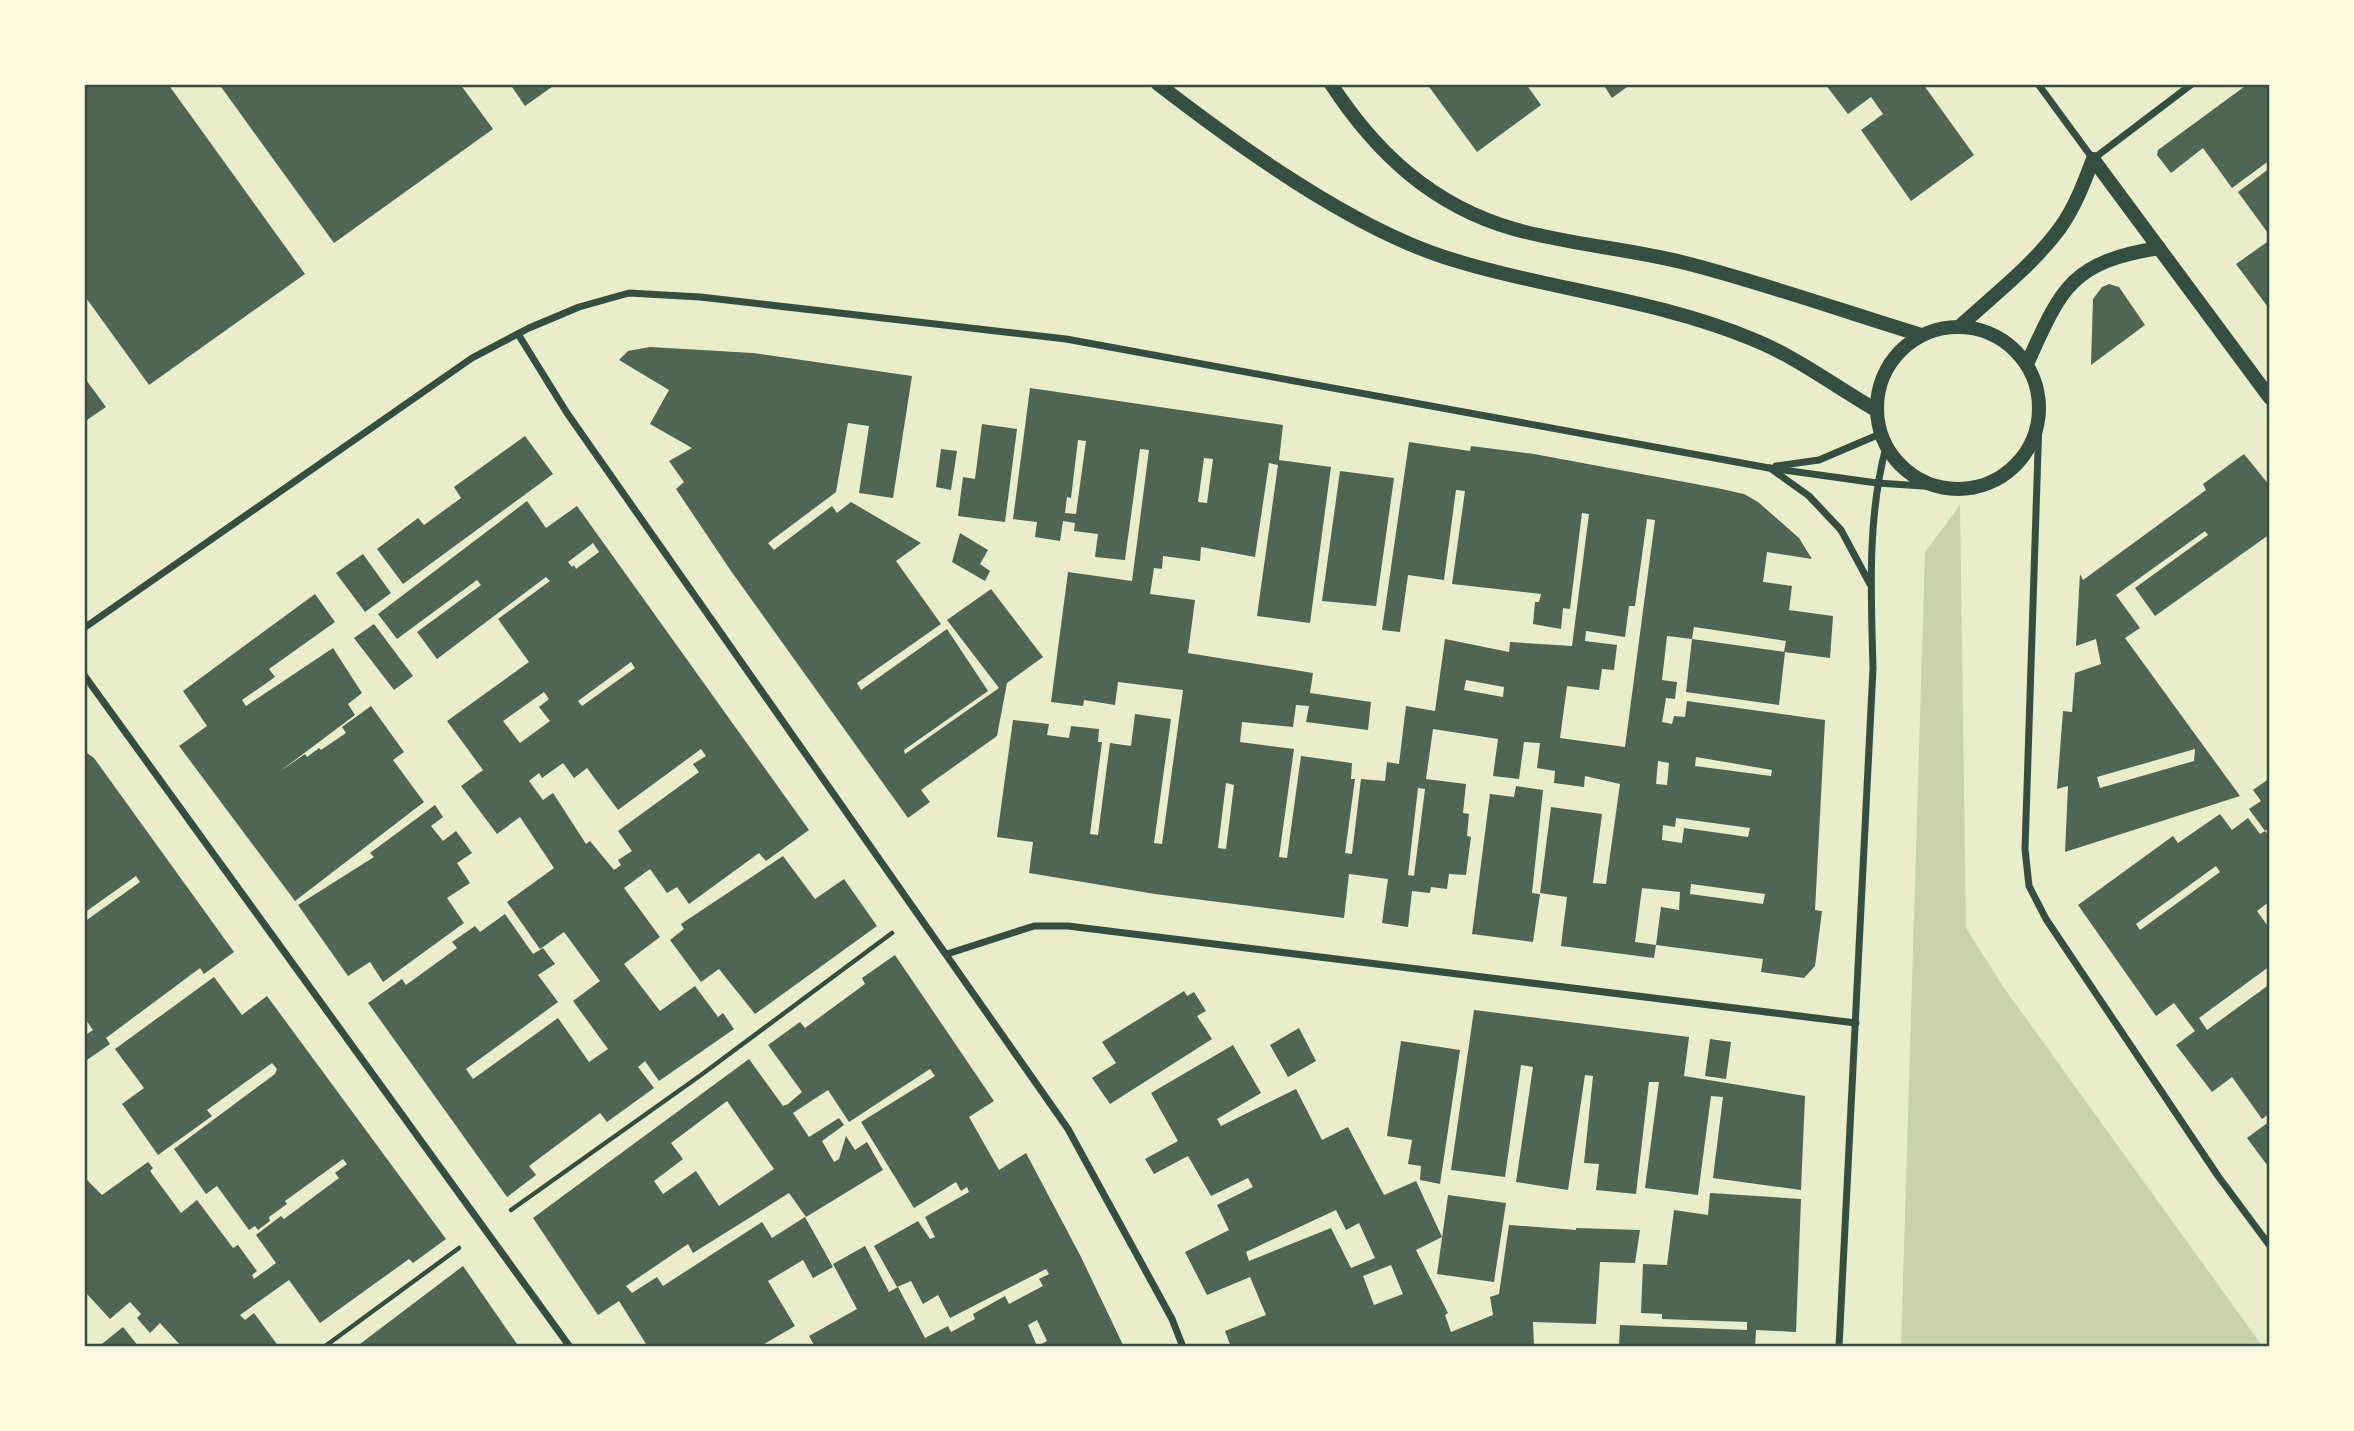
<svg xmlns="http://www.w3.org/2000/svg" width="2354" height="1431" font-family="Georgia,serif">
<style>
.green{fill:#cad2ad}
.building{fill:#4f6655;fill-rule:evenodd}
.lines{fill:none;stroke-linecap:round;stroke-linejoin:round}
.path{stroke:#344e41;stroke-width:4.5}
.minor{stroke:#344e41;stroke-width:7}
.secondary{stroke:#344e41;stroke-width:14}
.neatline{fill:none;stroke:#344e41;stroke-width:2.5}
</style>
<rect width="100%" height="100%" fill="#e9edc9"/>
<polygon class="green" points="1960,505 1966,928 2004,988 2263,1347 1901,1347 1925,552"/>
<g class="building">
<polygon points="84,84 168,84 305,274 149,385 84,295"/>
<polygon points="219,84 460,84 493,129 334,243"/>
<polygon points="510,84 556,84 525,106"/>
<polygon points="1427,84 1526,84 1541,105 1477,152"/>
<polygon points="1603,84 1631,84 1612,98"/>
<polygon points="1825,84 1917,84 1919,87 1923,84 1974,155 1911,201 1861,130 1883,114 1871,97 1848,114"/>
<polygon points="2248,84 2270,84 2270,160 2232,188 2203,148 2171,173 2157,155 2158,150"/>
<polygon points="2270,168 2270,236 2238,192"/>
<polygon points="2270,240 2270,310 2236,264"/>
<polygon points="2109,284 2119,287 2145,325 2091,365 2093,299 2102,287"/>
<polygon points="650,347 753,353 912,376 893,498 859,493 869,426 848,423 836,492 768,543 774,550 832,506 837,513 851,502 921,543 896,561 941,624 857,683 861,690 947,629 988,691 904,750 905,754 999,688 947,620 991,589 1043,657 1007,683 997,736 921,790 930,802 908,818 731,571 676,489 684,482 669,461 692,448 650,424 669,390 619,360 628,351"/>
<polygon points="84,377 106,407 84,422"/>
<path d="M1030 388 1283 425 1279 460 1331 467 1310 623 1257 616 1278 465 1269 463 1255 557 1201 547 1200 561 1163 556 1162 569 1154 568 1150 594 1195 600 1188 653 1313 673 1310 693 1371 702 1368 730 1306 722 1309 706 1296 705 1293 727 1242 722 1240 742 1294 749 1279 857 1287 858 1301 756 1352 763 1351 779H1355L1345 853 1352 854 1361 779 1385 781 1387 762 1399 764 1406 706 1435 711 1445 639 1509 652 1510 642 1572 646 1589 514 1582 513 1570 609 1563 608 1561 629 1533 624 1535 602H1539L1541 594 1452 584 1465 491 1456 490 1444 580 1408 575 1400 632 1382 630 1409 442 1470 451 1471 446 1534 454 1717 488 1744 494 1758 502 1799 538 1812 559 1767 552 1763 582 1792 586 1789 610 1833 616 1830 658 1784 652 1786 641 1708 629 1694 627 1692 639 1667 636 1662 680 1677 682 1675 699 1666 698 1662 722 1672 724 1674 716 1685 717 1687 701 1825 720 1815 910 1822 911 1815 966 1804 978 1761 972 1763 959 1656 945 1661 907 1679 910 1680 892 1642 888 1635 942 1656 945 1654 958 1561 946 1567 897 1540 893 1551 807 1602 814 1593 883 1606 884 1620 784 1585 776 1584 787 1554 783 1555 771 1537 768 1540 743 1524 742 1519 779 1493 776 1498 739 1433 729 1426 779 1466 784 1463 813 1469 814 1467 836 1471 837 1466 875 1449 874 1447 889 1431 887 1430 893 1412 891 1408 927 1382 923 1388 879 1349 874 1344 918 1155 894 1029 873 1033 842 997 837 1013 720 1049 724 1047 735 1069 738 1071 726 1099 729 1098 742H1102L1090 834 1098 835 1110 743 1131 746 1135 714 1171 719 1154 843 1162 844 1183 690 1118 682 1115 705 1084 700 1083 706 1051 702 1068 572 1132 581 1149 450 1140 449 1125 560 1095 557 1098 534 1074 531 1075 523 1063 521 1060 541 1035 537 1037 522 1013 519ZM1078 440 1086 441 1076 514 1065 513 1067 497 1071 498ZM1204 458 1213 459 1207 503 1198 502ZM1647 519 1655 520 1625 747 1560 738 1567 686 1599 690 1602 669 1614 670 1617 645 1585 641 1586 631 1625 637 1629 606H1635ZM1466 680 1504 687 1503 697 1464 690ZM1696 757 1772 770 1771 776 1695 766ZM1658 761 1669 763 1667 785 1656 784ZM1226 783 1234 785 1226 849 1218 848ZM1418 788 1425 789 1414 876 1408 875ZM1676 818 1750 828 1748 837 1684 828 1682 843 1662 840 1663 825 1675 827ZM1691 884 1765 894 1763 904 1690 894Z"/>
<polygon points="982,424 1017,429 1005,522 958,516 963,477 975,479"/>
<polygon points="525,436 553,474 403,584 377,549 418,518 424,525 461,498 454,487"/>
<polygon points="941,449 957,451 951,490 936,487"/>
<path d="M2244 454 2270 486V534L2155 616 2135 588 2208 535 2205 531 2116 595 2140 628 2125 638 2240 796 2065 852 2068 786 2057 789 2063 711 2072 712 2075 673 2101 664 2096 639 2076 646 2080 574 2083 580 2206 490 2203 484ZM2195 749 2194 761 2100 788 2097 777Z"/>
<polygon points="1340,471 1394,478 1376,606 1322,601"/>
<path d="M527 501 546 528 577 506 809 830 766 861 759 853 689 904 677 887 667 893 650 869 624 888 660 937 624 964 660 1011 695 986 718 1017 723 1013 734 1029 659 1081 645 1061 638 1067 654 1088 607 1122 600 1113 529 1166 536 1175 507 1197 368 1003 402 979 406 985 457 948 452 942 475 926 480 932 505 914 533 954 543 948 555 964 538 975 558 1002 466 1069 473 1079 558 1018 589 1062 608 1049 573 1001 600 981 564 932 540 949 507 902 554 868 520 817 497 834 461 786 483 770 447 721 529 662 498 619 550 581 546 577 437 659 417 632 481 585 477 580 397 639 378 614ZM593 543 599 552 576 569 574 565 572 567 568 562ZM631 662 635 668 582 706 578 701ZM544 692 549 699 539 707 550 721 520 743 503 721ZM701 749 706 756 693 764 699 772 618 831 632 851 618 860 621 865 614 870 590 841 586 844 553 793 543 800 529 781 539 773 542 778 563 763 574 778 587 768 618 810Z"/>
<polygon points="960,533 988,550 980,564 990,571 985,581 952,562"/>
<polygon points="363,554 391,593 365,612 336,573"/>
<polygon points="315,594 335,622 269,669 275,677 242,700 246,706 333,648 362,693 348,704 355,715 279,772 305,754 307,757 319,748 321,750 346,733 342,727 371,706 404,752 393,760 424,802 295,901 179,746 207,726 183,691"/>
<polygon points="374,624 413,676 394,690 354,638"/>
<polygon points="1692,639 1785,652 1779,705 1686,692"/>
<polygon points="84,751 94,758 234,952 204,974 200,968 106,1038 110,1044 84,1062 84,1036 93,1030 84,1017 84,922 140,882 136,876 84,913"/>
<polygon points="2270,778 2270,827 2265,831 2249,809 2261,801 2253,790"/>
<polygon points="1516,786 1543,790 1532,893 1540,894 1533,942 1472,934 1490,794 1514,797"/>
<polygon points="435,805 443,817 431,826 443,841 456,831 472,853 457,863 470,883 447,898 464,923 383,982 370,962 348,976 298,905 374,857 370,853"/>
<path d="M2220 814 2232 830 2248 818 2260 834 2265 831 2270 838V901L2257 911 2270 929V966L2199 1018 2207 1030 2270 984V1113L2262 1119 2232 1077 2212 1092 2176 1045 2195 1031 2174 1003 2156 1016 2078 905 2173 836 2178 843ZM2216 866 2220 872 2140 930 2136 924Z"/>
<polygon points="783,856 815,899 844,879 877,926 755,1014 719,969 701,982 670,940 684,929 681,924"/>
<path d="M895 955 994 1101 969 1117 999 1170 1026 1153 1081 1257 1124 1347H1036L1047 1341 1037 1320 1028 1325 1037 1346 1035 1347H815L809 1336 857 1309 833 1264 865 1246 889 1292 898 1287 925 1338 948 1326 951 1332 975 1319 973 1314 1005 1296 1009 1304 1043 1286 1039 1279 1049 1274 1046 1269 950 1318 938 1295 923 1304 911 1281 897 1287 874 1246 918 1221 930 1239 935 1237 925 1217 969 1192 967 1187 961 1191 956 1182 914 1208 861 1122 935 1076 930 1069 849 1122 828 1090 793 1113 809 1137 839 1118 844 1125 822 1141 834 1162 839 1159 846 1136 855 1150 867 1142 883 1170 806 1217 789 1193 693 1253 688 1244 626 1286 632 1293 657 1277 663 1286 762 1222 772 1238 805 1217 833 1267 813 1278 803 1260 768 1281 795 1326 759 1347H648L619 1301 598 1315 533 1218 749 1059 783 1106 788 1104 802 1092 768 1045 800 1022 805 1028 865 984 862 978ZM727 1101 774 1169 719 1206 696 1171 663 1194 654 1181 683 1159 671 1143Z"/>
<polygon points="214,977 242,1015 267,996 446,1239 413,1263 409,1259 320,1323 289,1280 240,1315 245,1320 254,1313 279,1347 182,1347 160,1323 150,1333 137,1318 141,1314 130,1302 110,1319 87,1294 84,1296 84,1177 102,1195 148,1162 153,1168 150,1171 181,1213 197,1200 233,1248 238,1245 257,1271 252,1275 254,1279 276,1263 256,1235 281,1216 284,1219 339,1178 335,1173 347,1164 343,1159 285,1201 287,1204 269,1217 270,1221 258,1230 255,1226 249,1230 217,1186 206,1194 174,1149 275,1074 277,1069 272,1063 207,1110 212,1116 158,1155 122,1104 144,1088 115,1049"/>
<polygon points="1184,991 1187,996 1194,992 1206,1011 1197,1016 1212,1039 1110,1104 1092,1078 1116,1063 1102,1042"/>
<polygon points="1474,1010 1689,1037 1684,1076 1805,1096 1801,1190 1713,1178 1723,1097 1711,1096 1698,1195 1645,1188 1659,1082 1649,1082 1636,1194 1596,1190 1599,1164 1584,1163 1593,1076 1585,1075 1568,1190 1516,1182 1533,1067 1521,1065 1505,1177 1451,1170"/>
<polygon points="1299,1028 1316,1061 1288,1077 1270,1045"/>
<polygon points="1710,1039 1731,1042 1726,1079 1705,1076"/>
<polygon points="1401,1041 1460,1050 1440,1184 1420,1180 1421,1166 1408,1164 1412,1140 1387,1136"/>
<path d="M1233 1045 1261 1093 1217 1119 1221 1126 1296 1089 1322 1140 1348 1127 1384 1195 1416 1181 1442 1237 1416 1250 1448 1313 1445 1315 1451 1332 1493 1315 1490 1297 1499 1294 1509 1225 1576 1230V1228L1640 1230 1635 1263 1600 1262 1596 1324 1533 1322 1534 1347H1371L1369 1344 1362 1347H1231L1225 1331 1266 1315 1250 1277 1207 1295 1185 1252 1229 1230 1217 1205 1253 1187 1248 1178 1211 1196 1188 1156 1154 1174 1145 1159 1178 1141 1151 1093ZM1336 1210 1346 1230 1359 1223 1375 1258 1351 1268 1331 1228 1249 1261 1246 1252ZM1391 1265 1403 1294 1374 1305 1363 1276Z"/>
<polygon points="2270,1121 2270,1169 2247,1138"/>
<polygon points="1710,1193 1801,1199 1796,1332 1756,1330 1755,1347 1619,1347 1620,1325 1747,1330 1747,1322 1662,1319 1662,1314 1641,1313 1643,1264 1667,1265 1674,1210 1708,1215"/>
<polygon points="1448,1195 1506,1203 1494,1282 1437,1274"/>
<polygon points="463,1266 519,1347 356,1347"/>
<polygon points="123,1327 139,1347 98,1347"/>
</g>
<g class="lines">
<g class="path">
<polyline points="511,1210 701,1075 892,933"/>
<polyline points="324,1347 459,1248"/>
</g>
<g class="minor">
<polyline points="2038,84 2093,159 2192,84"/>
<polyline points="518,334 567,413 1068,1129 1172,1319 1183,1347"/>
<polyline points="2039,420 2025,849 2029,886 2046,919 2218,1176 2270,1246"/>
<polyline points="1776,466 1819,460 1880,434"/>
<polyline points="1770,468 1809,496 1841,530 1870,584"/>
<polyline points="84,628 472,358 529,328 579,307 629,293 700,297 1066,339 1769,468 1877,483 1939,487"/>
<polyline points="84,675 570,1347"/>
<polyline points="947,954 1034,926 1068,926 1856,1023"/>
<path d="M1839 1347 1873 668C1871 594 1867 519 1886 447"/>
</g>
<g class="secondary">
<path d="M1158 84C1237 145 1349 226 1444 257 1544 289 1653 298 1752 339 1795 356 1836 387 1876 410"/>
<path d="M1331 84C1376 153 1433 206 1514 229 1574 246 1637 249 1697 266 1772 286 1846 312 1921 335"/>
<polyline points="2093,159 2270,398"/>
<path d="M1960 326C1994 295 2033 265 2060 228 2075 207 2084 183 2093 159"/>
<circle cx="1958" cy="408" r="81"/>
<path d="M2027 364C2062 286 2072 262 2159 248"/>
</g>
</g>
<rect width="2354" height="1431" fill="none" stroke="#fefae0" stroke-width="172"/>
<rect x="86" y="86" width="2182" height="1259" class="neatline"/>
</svg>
